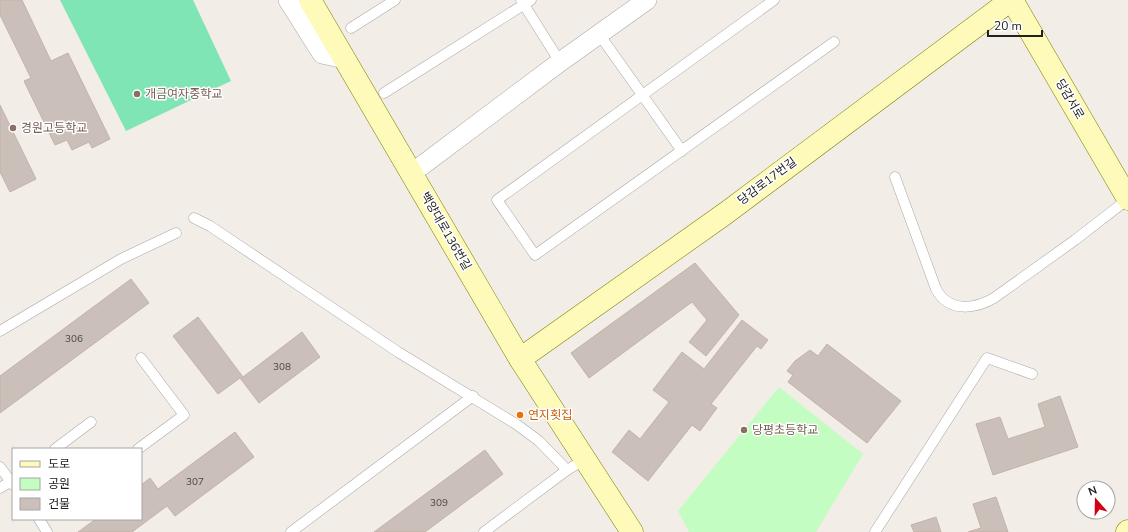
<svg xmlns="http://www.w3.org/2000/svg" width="1128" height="532" font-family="'Nunito Sans','Noto Sans KR',sans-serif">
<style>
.park{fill:#c3fdc2}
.pitch{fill:#80e5b4}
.building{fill:#cabfb9;stroke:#c5b2a8}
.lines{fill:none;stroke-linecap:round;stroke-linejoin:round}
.lane-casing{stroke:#a8a8a8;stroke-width:11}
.street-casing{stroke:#a8a8a8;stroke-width:20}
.secondary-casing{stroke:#7e8000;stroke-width:23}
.lane{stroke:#fff;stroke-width:10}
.street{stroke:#fff;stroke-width:19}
.secondary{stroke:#fefab9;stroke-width:22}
.education-dot{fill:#8d6e63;stroke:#fff;stroke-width:1.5}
.food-dot{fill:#e8710a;stroke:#fff;stroke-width:1.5}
.labels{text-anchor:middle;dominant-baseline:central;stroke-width:3;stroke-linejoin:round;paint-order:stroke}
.number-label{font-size:10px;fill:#4b4847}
.education-label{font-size:12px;fill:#785e54;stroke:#fff;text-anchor:start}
.street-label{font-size:12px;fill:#212121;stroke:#fff}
.food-label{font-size:12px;fill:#c56008;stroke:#fff;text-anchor:start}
</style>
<rect width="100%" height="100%" fill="#f2ede7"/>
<polygon class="park" points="779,387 863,454 816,532 689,532 678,511"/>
<polygon class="pitch" points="60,0 193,0 231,81 126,131"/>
<g class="building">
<polygon points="0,0 22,0 51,61 68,53 110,139 92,148 89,142 72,150 67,140 55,145 24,81 31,78 0,15"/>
<polygon points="0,105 36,179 10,192 0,172"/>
<polygon points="695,263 739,315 706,356 689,342 707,320 692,302 589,378 571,353"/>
<polygon points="131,279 149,303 0,413 0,376"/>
<polygon points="198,317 243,377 302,332 320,357 259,403 240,378 218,394 173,336"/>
<polygon points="742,320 768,340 761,349 757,346 711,404 717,408 700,431 692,425 648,481 612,452 629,430 640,439 669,402 653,390 682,352 704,369"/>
<polygon points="827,344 901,401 867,443 788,382 793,375 787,371 795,361 810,350 818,356"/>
<polygon points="1060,396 1078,447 993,475 976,424 1000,417 1008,439 1045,427 1038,404"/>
<polygon points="235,432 254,457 175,516 167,506 132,532 78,532 96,519 141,519 141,485 150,478 158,489"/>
<polygon points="485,450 503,474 425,532 374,532"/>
<polygon points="996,497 1008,532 968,532 981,528 973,504"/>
<polygon points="936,517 941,532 914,532 911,525"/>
</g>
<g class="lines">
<defs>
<g id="lane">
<polyline points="521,0 560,62"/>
<polyline points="774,0 497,200 535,255 834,42"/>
<polyline points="351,28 395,0"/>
<polyline points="599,34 682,151"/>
<polyline points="384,93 531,0"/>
<path d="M895 177 936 289C949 313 975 309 994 298L1075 240 1128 199"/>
<polyline points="194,218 210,226 398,352 516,424 539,441 567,470 584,460"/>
<polyline points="0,331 121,259 176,233"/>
<polyline points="55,449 91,422"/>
<polyline points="138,449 184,415 141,358"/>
<polyline points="0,467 13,485"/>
<polyline points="0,488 13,480"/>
<polyline points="39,519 47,532"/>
<polyline points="291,532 473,396"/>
<polyline points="484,532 567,470"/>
<polyline points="875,532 987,358 1032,374"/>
</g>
<g id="street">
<polyline points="288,0 322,54 345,59"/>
<polyline points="412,173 560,62 647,0"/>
</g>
<g id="secondary">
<polyline points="310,0 520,359 632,532"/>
<polyline points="1012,0 1128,199"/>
<polyline points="520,359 726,213 1011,0"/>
<polyline points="1127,532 1128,531"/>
</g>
</defs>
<use href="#lane" class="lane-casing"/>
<use href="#street" class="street-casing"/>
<use href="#secondary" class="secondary-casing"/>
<use href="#lane" class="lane"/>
<use href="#street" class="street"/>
<use href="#secondary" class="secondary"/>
</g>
<g class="education-dot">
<circle cx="137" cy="94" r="4"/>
<circle cx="13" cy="128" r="4"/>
<circle cx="744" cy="430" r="4"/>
</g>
<circle class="food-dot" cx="520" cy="415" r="4"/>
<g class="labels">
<g class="number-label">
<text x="74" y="339">306</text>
<text x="282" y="367">308</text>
<text x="195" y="482">307</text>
<text x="439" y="503">309</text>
</g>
<g class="education-label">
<text x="145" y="94">개금여자중학교</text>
<text x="21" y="128">경원고등학교</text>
<text x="752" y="430">당평초등학교</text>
</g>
<g class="street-label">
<text transform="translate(1070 99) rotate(60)">당감서로</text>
<text transform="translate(767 181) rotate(-37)">당감로17번길</text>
<text transform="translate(446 231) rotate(60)">백양대로136번길</text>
</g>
<g class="food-label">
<text x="528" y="415">연지횟집</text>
</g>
</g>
<rect x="12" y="448" width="130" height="72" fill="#ffffff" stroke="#a6a6a6"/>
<rect x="20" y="461" width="20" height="6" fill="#fefab9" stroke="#a6a6a6"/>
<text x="48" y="468" font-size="12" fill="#212121">도로</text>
<rect x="20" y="478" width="20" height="12" fill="#c3fdc2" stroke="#a6a6a6"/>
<text x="48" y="488" font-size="12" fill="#212121">공원</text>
<rect x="20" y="498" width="20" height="12" fill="#cabfb9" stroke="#a6a6a6"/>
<text x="48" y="508" font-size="12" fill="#212121">건물</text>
<g transform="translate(1096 500) rotate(340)"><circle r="19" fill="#ffffff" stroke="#a6a6a6"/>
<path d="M0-3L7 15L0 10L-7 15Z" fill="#d20015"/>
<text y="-6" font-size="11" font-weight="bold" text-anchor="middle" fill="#212121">N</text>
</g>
<path d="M988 30v6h54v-6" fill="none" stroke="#212121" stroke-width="2"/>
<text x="994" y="30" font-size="12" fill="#212121" stroke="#ffffff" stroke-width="3" paint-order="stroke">20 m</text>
</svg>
